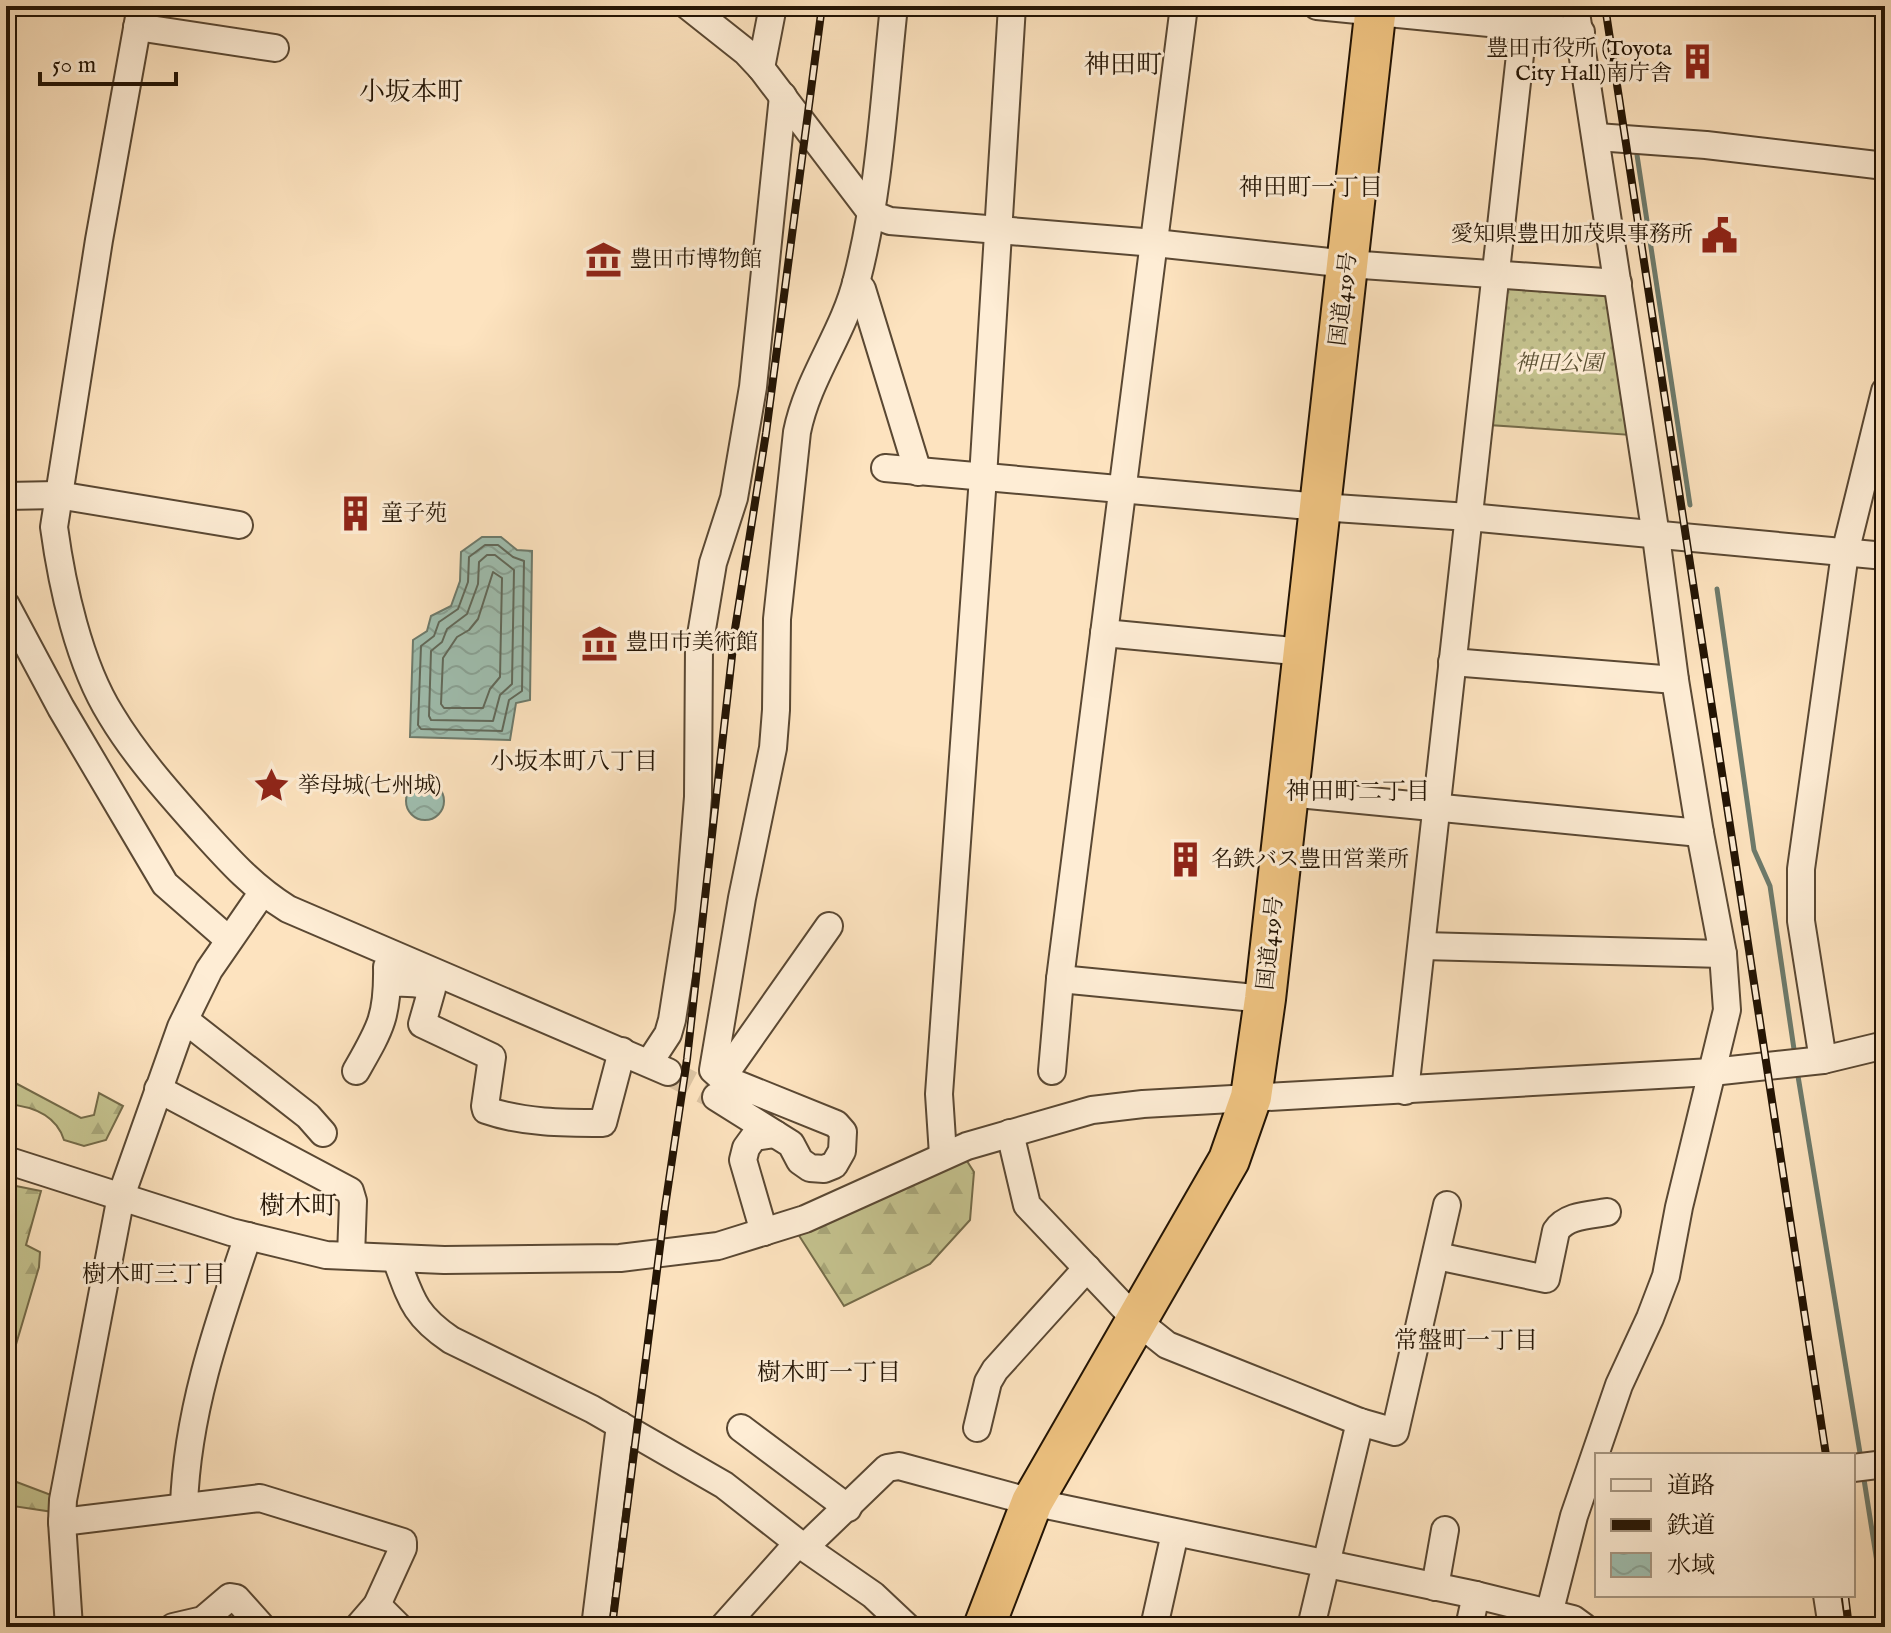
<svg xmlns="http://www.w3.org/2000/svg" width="1891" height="1633" font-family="'IM FELL English','Noto Serif JP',serif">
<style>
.grass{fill:url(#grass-dots);stroke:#746b49;stroke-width:2}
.forest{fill:url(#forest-firs);stroke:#746b49;stroke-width:2}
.water{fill:url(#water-waves);stroke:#6d7a6b;stroke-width:2}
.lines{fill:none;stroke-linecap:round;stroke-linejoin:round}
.shore{stroke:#61695a;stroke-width:2}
.stream{stroke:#6d7a6b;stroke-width:5}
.minor-tunnel{stroke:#dcc4a3;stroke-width:26;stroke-dasharray:26 13;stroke-linecap:butt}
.minor-casing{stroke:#5a4833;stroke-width:30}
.highway-casing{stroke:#231404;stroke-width:44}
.minor{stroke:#feedd5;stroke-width:26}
.highway{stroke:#eec280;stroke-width:40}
.rail-casing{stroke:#231404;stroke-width:8}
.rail{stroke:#feedd5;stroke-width:5;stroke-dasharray:15;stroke-linecap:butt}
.labels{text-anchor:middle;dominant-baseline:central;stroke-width:6;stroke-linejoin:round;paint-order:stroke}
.poi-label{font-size:22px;fill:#231404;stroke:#feedd5;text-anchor:start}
.street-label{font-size:22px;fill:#231404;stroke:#feedd5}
.park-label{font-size:22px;font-style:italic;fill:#5b5134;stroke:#feedd5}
.neighbourhood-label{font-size:24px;fill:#231404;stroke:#feedd5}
.quarter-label{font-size:26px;fill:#231404;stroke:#feedd5}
</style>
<defs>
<pattern id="grass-dots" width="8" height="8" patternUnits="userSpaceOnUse" patternTransform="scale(2)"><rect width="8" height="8" fill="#c4c28e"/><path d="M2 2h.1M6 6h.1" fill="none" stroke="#a8a679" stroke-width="1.8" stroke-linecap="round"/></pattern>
<pattern id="forest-firs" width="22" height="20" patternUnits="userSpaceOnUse" patternTransform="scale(2)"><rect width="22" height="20" fill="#c4c28e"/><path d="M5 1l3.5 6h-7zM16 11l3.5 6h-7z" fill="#a8a679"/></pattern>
<pattern id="water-waves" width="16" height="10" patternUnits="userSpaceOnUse" patternTransform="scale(2)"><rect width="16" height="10" fill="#9fbeaf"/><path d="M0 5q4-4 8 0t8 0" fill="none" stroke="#89a295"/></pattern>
</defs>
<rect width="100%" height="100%" fill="#fde3bf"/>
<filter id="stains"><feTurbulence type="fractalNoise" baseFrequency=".0025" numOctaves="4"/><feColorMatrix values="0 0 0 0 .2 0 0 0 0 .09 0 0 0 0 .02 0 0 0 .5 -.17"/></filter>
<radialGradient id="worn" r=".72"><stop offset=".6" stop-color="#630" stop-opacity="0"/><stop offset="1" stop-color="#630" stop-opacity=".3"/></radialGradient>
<polygon class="grass" points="1507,286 1606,296 1631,435 1489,425"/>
<g class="forest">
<path d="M6 1078 81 1118 94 1115 99 1093 123 1106 106 1140 84 1146 64 1140C56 1114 32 1106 6 1104Z"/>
<polygon points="965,1158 974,1172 970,1220 930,1264 844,1306 798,1234"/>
<polygon points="11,1185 41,1191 26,1245 40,1252 39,1267 12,1358 6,1392 6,1196"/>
<polygon points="6,1478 51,1495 53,1512 6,1505"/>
</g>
<g class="water">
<polygon points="482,537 501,537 517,550 532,551 530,700 516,703 510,740 410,737 413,640 427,631 431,616 451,606 460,581 461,552"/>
<circle cx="425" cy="801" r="19"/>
</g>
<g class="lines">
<g class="shore">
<polygon points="485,545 498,545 513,557 524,561 522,691 509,700 502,731 421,729 418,725 421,646 434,636 439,622 458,609 468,582 469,557"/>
<polygon points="487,555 495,555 514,570 512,684 500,695 493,721 431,720 429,716 431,651 442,642 447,629 467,614 478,584 479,562"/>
<polygon points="493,572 502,578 500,677 490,689 483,708 444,708 441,704 443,658 457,637 469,630 478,619"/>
</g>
<g class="stream">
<polyline points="1637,155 1690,505"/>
<polyline points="1717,589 1754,850 1770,886 1795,1056"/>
<polyline points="1797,1070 1861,1459"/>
<polyline points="1863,1473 1885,1613"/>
</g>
<polyline class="minor-tunnel" points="668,1072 716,1097"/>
<defs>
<g id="minor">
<path d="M141 6 99 240 54 527C62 586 79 664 111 715 135 755 167 791 198 826 227 858 251 886 288 909L668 1072"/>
<polyline points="688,6 746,52 761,68 872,214 890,221 1155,243 1348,264 1618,283"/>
<polyline points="1317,6 1581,32"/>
<polyline points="137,27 275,48"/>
<polyline points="761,68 773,6"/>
<polyline points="1597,137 1706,145 1885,166"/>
<polyline points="856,283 862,289 918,472"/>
<polyline points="885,468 1320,507 1469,517 1885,556"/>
<polyline points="6,496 58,495 239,525"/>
<polyline points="6,605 61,708 165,884 229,940"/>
<polyline points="1104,633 1304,652"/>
<polyline points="1452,662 1675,680"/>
<polyline points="1288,793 1700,833"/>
<polyline points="1423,946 1723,954"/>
<polyline points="1060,979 1265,999"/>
<path d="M387 983C403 983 419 981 432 989L422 1024 492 1057 485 1106 486 1110C523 1123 564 1123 603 1123L622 1051"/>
<polyline points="185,1020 308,1116 323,1133"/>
<polyline points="1823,1060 1801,921 1801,869 1845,553 1885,391"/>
<polyline points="649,1063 668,1034 672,1020 689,911 698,797 699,647 713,563 734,498 753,387 783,96"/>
<path d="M356 1071C380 1029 388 1017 387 967"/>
<polyline points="1052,1071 1060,979 1184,6"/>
<polyline points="722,1078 829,926"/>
<polyline points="158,1089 350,1191 353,1201 351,1256"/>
<polyline points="1405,1091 1523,28"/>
<path d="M716 1097 791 1144 800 1161 810 1168 824 1169 834 1165 842 1151 843 1132 836 1124 722 1078 713 1070 742 898 773 748 776 710 777 619 797 432C808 377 844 333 857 279 880 190 884 97 894 6"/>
<polyline points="1010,1133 1027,1205 1137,1321 1167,1345 1360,1422 1395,1432 1447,1205"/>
<polyline points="943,1155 939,1094 983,477 1012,6"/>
<polyline points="6,1160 231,1232 326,1255 444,1260 620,1258 718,1246 805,1219 967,1146 1092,1110 1143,1104 1712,1072 1823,1060 1885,1045"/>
<polyline points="764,1232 743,1160 746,1148 754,1137 775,1134"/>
<path d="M1437 1256 1546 1279 1556 1231C1566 1215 1591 1215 1607 1212"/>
<path d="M396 1259C411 1299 414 1315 451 1340L592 1409 724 1485 798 1543 873 1595 907 1627"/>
<polyline points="741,1428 848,1508"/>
<polyline points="977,1428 988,1382 995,1370 1087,1268"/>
<polyline points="1853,1468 1885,1464"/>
<path d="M184 1506C187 1412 218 1324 248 1236"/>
<polyline points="62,1522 260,1498 403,1542 403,1548 377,1605 358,1627"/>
<polyline points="805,1547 887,1468 899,1466 1032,1502 1476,1595 1573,1619 1584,1627"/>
<polyline points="1435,1587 1445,1530"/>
<polyline points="1827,1595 1832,1627"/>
<polyline points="377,1605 399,1627"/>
<polyline points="69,1627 62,1522 63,1500 121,1196 181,1027 209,970 262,893"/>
<polyline points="173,1627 203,1620 230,1597 236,1598 262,1627"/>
<polyline points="595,1627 620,1425"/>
<polyline points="723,1627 798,1543"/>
<polyline points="1154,1627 1175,1533"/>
<polyline points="1311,1627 1360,1422"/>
<polyline points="1469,1627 1476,1595"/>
<polyline points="1550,1627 1549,1614 1574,1516 1619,1385 1650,1318 1666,1276 1679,1207 1727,1010 1723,954 1700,833 1675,680 1656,536 1575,6"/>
</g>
<polyline id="highway" points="984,1627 1032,1502 1229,1160 1251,1097 1265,999 1376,6"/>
</defs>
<use href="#minor" class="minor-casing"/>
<use href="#highway" class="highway-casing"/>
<use href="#minor" class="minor"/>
<use href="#highway" class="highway"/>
<defs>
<g id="rail">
<polyline points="1605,6 1826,1455"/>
<polyline points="1845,1595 1849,1627"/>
<polyline points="612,1627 665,1207 687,1059 735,629 766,433 822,6"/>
</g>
</defs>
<use href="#rail" class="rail-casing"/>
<use href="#rail" class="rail"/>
</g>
<defs>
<symbol id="building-bare" viewBox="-9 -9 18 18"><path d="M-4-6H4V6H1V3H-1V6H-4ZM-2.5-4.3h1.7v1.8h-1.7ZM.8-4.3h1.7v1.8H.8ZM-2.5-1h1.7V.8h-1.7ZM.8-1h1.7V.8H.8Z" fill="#8f2418" stroke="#feedd5" stroke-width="2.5" paint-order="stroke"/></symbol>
<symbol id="civic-bare" viewBox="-9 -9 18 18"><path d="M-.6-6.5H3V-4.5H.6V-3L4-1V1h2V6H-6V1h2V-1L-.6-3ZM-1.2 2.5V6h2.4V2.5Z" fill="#8f2418" stroke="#feedd5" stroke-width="2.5" paint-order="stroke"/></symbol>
<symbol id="museum-bare" viewBox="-9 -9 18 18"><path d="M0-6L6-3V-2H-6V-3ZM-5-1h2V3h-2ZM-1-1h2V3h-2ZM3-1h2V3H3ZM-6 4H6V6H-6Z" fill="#8f2418" stroke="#feedd5" stroke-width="2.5" paint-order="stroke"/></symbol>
<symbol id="sight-bare" viewBox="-9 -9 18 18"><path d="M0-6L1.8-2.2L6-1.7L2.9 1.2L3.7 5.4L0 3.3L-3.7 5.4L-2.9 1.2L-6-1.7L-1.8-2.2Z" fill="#8f2418" stroke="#feedd5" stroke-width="2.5" paint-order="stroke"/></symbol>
</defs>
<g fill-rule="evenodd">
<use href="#building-bare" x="1672" y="36" width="51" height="51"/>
<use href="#civic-bare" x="1694" y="210" width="51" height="51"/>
<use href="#museum-bare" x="578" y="234" width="51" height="51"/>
<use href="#building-bare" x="330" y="488" width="51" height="51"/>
<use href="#museum-bare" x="574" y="618" width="51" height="51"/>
<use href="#sight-bare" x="246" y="760" width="51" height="51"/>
<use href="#building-bare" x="1160" y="834" width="51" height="51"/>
</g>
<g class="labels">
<g class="poi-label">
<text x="1672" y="49" text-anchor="end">豊田市役所 (Toyota<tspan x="1672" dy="25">City Hall)南庁舎</tspan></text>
<text x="1693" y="235" text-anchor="end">愛知県豊田加茂県事務所</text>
<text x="630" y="260">豊田市博物館</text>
<text x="381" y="514">童子苑</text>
<text x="626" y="643">豊田市美術館</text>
<text x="298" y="786">挙母城(七州城)</text>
<text x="1211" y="860">名鉄バス豊田営業所</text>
</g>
<g class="street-label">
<text transform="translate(1344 299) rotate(-83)">国道419号</text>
<text transform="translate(1271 943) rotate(-84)">国道419号</text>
</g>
<g class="park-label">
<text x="1559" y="364">神田公園</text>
</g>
<g class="neighbourhood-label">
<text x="1311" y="188">神田町一丁目</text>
<text x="574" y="762">小坂本町八丁目</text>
<text x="1358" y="792">神田町二丁目</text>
<text x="154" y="1275">樹木町三丁目</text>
<text x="1466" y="1341">常盤町一丁目</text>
<text x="829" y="1373">樹木町一丁目</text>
</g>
<g class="quarter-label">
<text x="1123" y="65">神田町</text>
<text x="411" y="92">小坂本町</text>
<text x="298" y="1206">樹木町</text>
</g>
</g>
<rect width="1891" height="1633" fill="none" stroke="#fde3bf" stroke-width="32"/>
<rect x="8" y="8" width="1875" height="1617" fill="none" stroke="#231404" stroke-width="4"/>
<rect x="16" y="16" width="1859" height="1601" fill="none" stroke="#231404" stroke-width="2"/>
<rect x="1595" y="1453" width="260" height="144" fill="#feedd5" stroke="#a69681" stroke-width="2"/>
<rect x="1611" y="1479" width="40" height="12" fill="#feedd5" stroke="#a69681" stroke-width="2"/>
<text x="1667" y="1493" font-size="24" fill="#231404">道路</text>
<rect x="1611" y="1519" width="40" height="12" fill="#231404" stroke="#a69681" stroke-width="2"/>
<text x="1667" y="1533" font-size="24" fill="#231404">鉄道</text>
<rect x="1611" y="1553" width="40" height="24" fill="url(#water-waves)" stroke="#a69681" stroke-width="2"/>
<text x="1667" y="1573" font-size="24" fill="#231404">水域</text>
<path d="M40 72v12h136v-12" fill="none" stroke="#231404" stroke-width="4"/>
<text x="52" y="72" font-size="24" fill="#231404" stroke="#feedd5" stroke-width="6" paint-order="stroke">50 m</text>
<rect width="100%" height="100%" filter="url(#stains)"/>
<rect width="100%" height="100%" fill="url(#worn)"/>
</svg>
